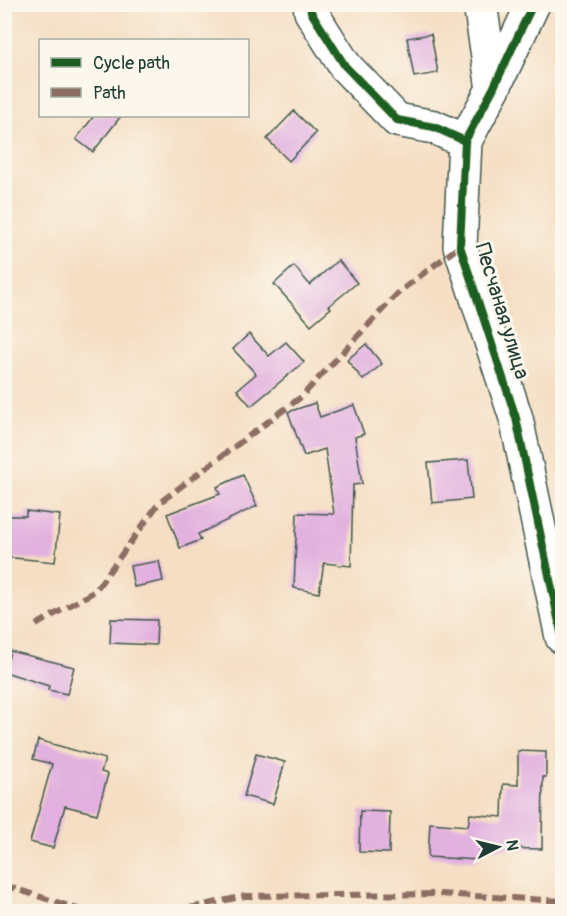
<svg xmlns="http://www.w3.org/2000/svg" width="567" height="916" font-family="Pangolin,sans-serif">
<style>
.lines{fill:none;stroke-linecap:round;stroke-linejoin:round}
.stream{stroke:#45b4be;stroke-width:8}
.building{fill:#e2b1df}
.minor-casing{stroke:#3f5549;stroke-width:36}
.minor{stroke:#fff;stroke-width:33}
.quiet{stroke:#8d6e63;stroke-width:6;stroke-dasharray:12 6;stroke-linecap:butt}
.cycleway-casing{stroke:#fbf7ec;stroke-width:11}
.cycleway{stroke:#1b5e20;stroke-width:8}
.labels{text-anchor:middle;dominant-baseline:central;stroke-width:6;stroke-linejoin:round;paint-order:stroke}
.street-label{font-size:21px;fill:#1f3d34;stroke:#fbf7ec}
</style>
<rect width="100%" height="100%" fill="#fbf7ec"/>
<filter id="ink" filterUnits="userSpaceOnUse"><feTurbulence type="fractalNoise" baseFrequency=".0167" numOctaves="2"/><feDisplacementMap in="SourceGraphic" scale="12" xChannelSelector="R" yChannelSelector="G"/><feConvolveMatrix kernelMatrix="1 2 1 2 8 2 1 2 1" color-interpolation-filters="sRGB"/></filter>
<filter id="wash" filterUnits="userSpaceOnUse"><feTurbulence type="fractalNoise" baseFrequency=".008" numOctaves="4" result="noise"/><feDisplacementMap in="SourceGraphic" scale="24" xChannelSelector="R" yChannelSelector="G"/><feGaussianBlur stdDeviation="1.35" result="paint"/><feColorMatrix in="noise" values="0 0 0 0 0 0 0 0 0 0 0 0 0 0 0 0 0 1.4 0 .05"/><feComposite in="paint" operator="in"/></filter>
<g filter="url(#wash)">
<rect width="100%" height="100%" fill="#f5dec3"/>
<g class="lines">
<polyline class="stream" points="562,135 559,161 562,170"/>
</g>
<g id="blocks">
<g class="building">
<polygon points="431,34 438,73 414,77 407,38"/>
<polygon points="294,111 316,133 289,161 267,139"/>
<polygon points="94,116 121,116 93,152 76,139"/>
<polygon points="338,260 357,283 329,306 331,308 311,325 274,284 294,266 310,285"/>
<polygon points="249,334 269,356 286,342 304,362 251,406 237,390 256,374 233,349"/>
<polygon points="366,344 382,364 363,380 347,360"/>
<polygon points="315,403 320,417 354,405 364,434 355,437 362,484 353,485 351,566 324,563 319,593 294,588 297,513 334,514 325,449 304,456 288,412"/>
<polygon points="468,460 472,499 432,503 428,463"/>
<polygon points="243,475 257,506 198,534 201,540 180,548 167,514 220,494 217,487"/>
<polygon points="26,511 60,515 55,562 4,557 4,516 26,516"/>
<polygon points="159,561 163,581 134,587 130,566"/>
<polygon points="111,619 157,620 156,645 110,643"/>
<polygon points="10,651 74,667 67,694 48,690 49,686 5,672"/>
<polygon points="38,740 105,759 101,772 108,774 97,814 65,806 53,848 30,842 52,764 33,759"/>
<polygon points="518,751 546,752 546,777 543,777 542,849 480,848 478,860 428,857 430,823 468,826 470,814 502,817 503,784 518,785"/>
<polygon points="256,754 285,762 273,804 244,796"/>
<polygon points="360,811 390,812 389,853 359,852"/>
</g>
</g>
</g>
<g filter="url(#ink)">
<use href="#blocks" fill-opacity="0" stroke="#3f5549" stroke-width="1.5"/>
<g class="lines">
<defs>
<g id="minor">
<polyline points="310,4 311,12 345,66 397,120 434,127 465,141"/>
<polyline points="480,4 493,89"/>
<polyline points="533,4 493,89 465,141 460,246 516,418 562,637"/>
</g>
</defs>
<use href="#minor" class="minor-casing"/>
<use href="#minor" class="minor"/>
<g class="quiet">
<polyline points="36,625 95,591 159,503 301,397 400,291 460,246"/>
<polyline points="4,885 87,912"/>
<polyline points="171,912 245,896 440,894 562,901"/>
</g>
<defs>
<g id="cycleway">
<polyline points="310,4 311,12 345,66 397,120 434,127 465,141"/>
<polyline points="533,4 493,89 465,141 460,246 516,418 562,637"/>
</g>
</defs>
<use href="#cycleway" class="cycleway-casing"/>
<use href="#cycleway" class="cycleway"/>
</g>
</g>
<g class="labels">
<g class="street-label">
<text transform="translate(502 311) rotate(73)">Песчаная улица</text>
</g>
</g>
<rect width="567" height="916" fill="none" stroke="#fbf7ec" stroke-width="24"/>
<rect x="39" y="39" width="210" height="78" fill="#fbf7ec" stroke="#a3ada2" stroke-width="1.5"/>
<rect x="51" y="58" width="30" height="9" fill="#1b5e20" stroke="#a3ada2" stroke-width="1.5"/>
<text x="93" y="69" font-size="18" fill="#1f3d34">Cycle path</text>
<rect x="51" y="88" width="30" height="9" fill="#8d6e63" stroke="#a3ada2" stroke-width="1.5"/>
<text x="93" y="99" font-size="18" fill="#1f3d34">Path</text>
<g transform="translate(498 847) rotate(83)" stroke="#fbf7ec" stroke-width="4.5" paint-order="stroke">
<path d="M0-4.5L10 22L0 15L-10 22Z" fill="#1f3d34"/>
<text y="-9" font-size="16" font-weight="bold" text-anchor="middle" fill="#1f3d34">N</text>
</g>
</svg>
